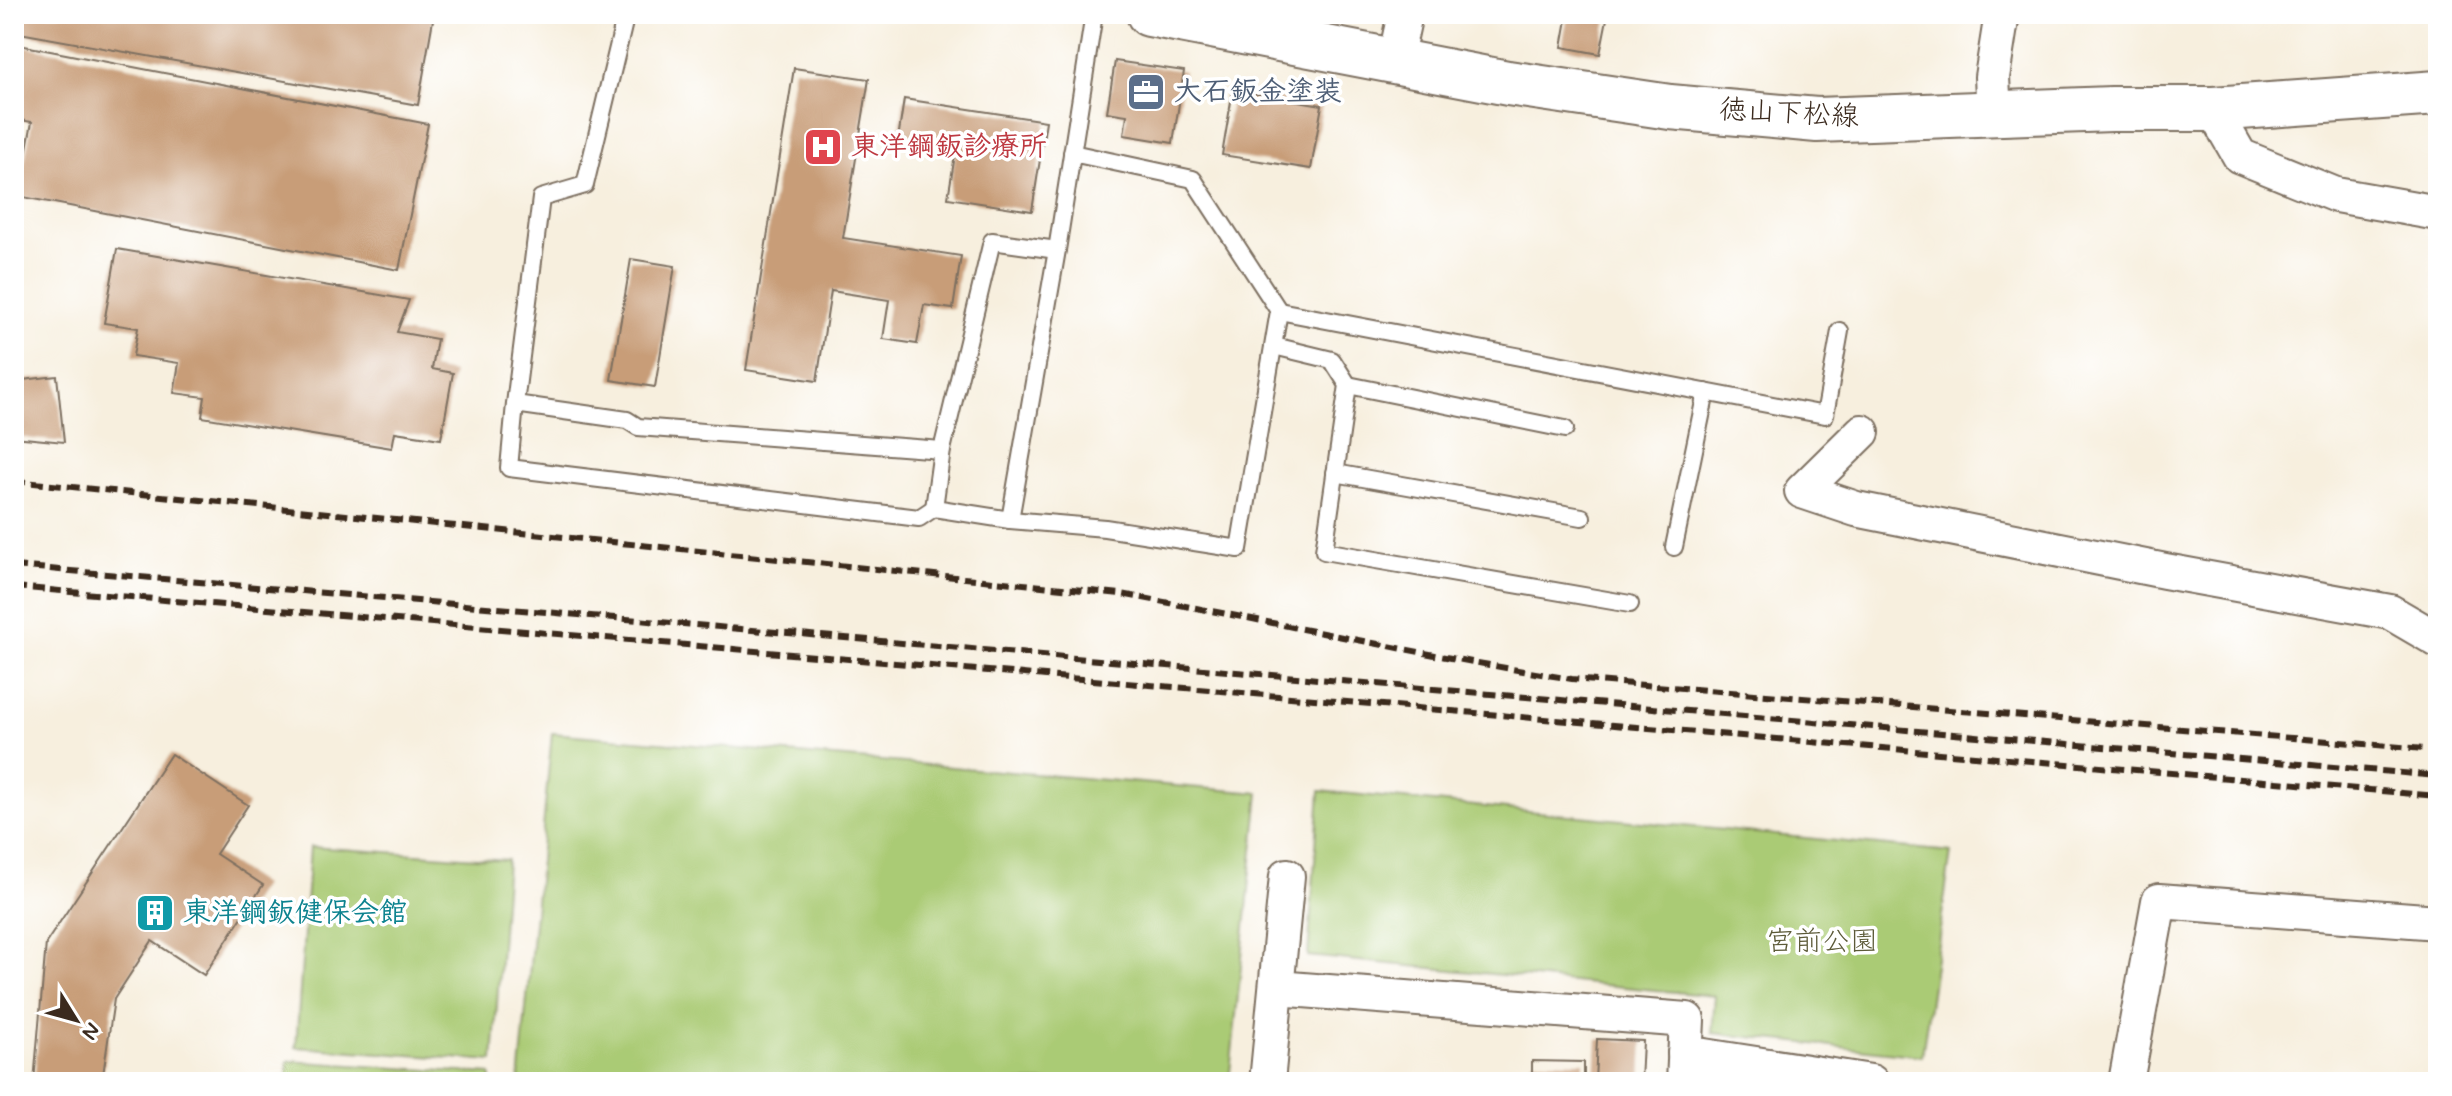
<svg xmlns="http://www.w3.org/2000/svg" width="2452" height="1096" font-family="Mynerve,'Klee One',sans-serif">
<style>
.green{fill:#aacb74;stroke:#727a49;stroke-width:2}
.building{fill:#c89d78}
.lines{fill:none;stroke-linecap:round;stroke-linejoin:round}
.lane-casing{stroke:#7d6f61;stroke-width:20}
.street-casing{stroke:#7d6f61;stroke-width:38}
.secondary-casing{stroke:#7d6f61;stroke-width:48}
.lane{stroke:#fff;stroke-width:16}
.street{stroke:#fff;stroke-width:34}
.secondary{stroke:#fff;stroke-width:44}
.rail{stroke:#3b2a1e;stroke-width:6;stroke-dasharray:12 6;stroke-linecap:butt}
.labels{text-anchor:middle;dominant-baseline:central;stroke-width:7;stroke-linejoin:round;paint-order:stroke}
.service-label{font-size:28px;font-weight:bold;fill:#4e5e75;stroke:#fff;text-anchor:start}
.street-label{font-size:28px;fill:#3b2a1e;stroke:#fff}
.health-label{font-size:28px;font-weight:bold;fill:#be3a42;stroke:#fff;text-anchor:start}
.culture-label{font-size:28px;font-weight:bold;fill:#0d838f;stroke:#fff;text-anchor:start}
.park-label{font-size:28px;fill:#5c5a38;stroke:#fff}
</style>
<rect width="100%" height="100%" fill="#fff"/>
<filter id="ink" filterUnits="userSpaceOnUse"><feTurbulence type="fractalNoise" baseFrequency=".0125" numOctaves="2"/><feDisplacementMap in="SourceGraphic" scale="16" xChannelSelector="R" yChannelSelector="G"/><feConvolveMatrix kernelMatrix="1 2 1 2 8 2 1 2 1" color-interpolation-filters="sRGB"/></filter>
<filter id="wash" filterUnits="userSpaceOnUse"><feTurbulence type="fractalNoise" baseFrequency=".006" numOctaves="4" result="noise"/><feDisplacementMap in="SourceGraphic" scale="32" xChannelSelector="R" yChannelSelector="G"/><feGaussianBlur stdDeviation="1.8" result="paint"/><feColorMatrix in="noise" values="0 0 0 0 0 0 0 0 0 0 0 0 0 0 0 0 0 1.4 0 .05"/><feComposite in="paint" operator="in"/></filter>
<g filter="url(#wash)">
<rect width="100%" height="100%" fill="#f7efde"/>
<g class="green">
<polygon points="552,733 1259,793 1229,1082 519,1082"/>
<polygon points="1320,791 1951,852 1922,1056 1712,1033 1715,996 1308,956"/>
<polygon points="310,847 507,860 493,1061 296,1047"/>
<polygon points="288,1061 491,1074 491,1082 287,1082"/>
</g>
<g id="blocks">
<g class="building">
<polygon points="14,14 434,14 418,105 14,32"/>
<polygon points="1568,14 1608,14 1600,54 1562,47"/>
<polygon points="14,44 428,124 399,270 18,196 32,122 14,119"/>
<polygon points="1115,61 1184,71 1173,143 1124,135 1127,115 1107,112"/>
<polygon points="794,68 869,79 843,238 961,256 953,309 924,305 917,344 883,339 889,300 831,291 817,381 746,370"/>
<polygon points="1233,90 1322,105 1311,169 1222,155"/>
<polygon points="904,99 1046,121 1032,211 948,198 955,155 897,146"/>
<polygon points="117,249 409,300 397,332 437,339 432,369 453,373 441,439 395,432 392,448 202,417 205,397 174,393 179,363 133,356 138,328 104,323"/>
<polygon points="631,259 675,266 655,387 611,380"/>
<polygon points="57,376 64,442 14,437 14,381"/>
<polygon points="171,754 248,805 216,854 263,885 204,975 152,941 114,999 102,1082 34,1082 46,943"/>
<polygon points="1597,1039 1643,1041 1641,1082 1595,1082"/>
<polygon points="1532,1061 1584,1062 1584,1082 1532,1082"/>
</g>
</g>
</g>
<g filter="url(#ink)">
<use href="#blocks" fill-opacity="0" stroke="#7d6f61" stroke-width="2"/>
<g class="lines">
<defs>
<g id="lane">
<polyline points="626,14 585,185 541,198 515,404 627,420 638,427 942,450"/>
<polyline points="1279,311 1825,415 1840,331"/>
<polyline points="1274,346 1332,360 1348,385 1324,551 1630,604"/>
<polyline points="1348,385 1565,429"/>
<polyline points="515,404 509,468 919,518 934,508 1010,520 1057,250 1094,14"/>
<polyline points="1335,473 1582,517"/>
<polyline points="934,508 942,450 992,241 1057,250"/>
<polyline points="1010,520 1105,528 1239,549 1279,311 1193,179 1072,153"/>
<polyline points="1674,547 1706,392"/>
</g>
<g id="street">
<polyline points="1395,60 1405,14"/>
<polyline points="2213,109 2240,156 2336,195 2438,213"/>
<polyline points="1994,114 1992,77 2002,14"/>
<polyline points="1862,432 1802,491 1856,509 2165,571 2390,612 2438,640"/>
<polyline points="1277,988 1687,1020 1684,1082"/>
<polyline points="1685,1053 1871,1082"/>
<polyline points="1267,1082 1287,876"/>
<polyline points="2126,1082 2159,901 2438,922"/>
</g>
<polyline id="secondary" points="1149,14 1508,83 1670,107 1817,120 2112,109 2213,109 2438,93"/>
</defs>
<use href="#lane" class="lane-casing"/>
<use href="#street" class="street-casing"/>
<use href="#secondary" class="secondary-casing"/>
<use href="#lane" class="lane"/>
<use href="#street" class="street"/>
<use href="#secondary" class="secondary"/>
<g class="rail">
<path d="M14 481 1121 594C1271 621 1420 655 1572 679L2438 750"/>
<polyline points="14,566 2438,776"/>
<polyline points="14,587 2438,796"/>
</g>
</g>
</g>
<defs>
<symbol id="office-square" viewBox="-11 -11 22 22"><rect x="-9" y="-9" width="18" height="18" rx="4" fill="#5c6f8a" stroke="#fff"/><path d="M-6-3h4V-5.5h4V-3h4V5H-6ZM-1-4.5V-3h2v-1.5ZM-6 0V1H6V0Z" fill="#fff"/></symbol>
<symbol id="hospital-square" viewBox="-11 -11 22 22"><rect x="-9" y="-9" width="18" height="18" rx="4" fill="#e0444e" stroke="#fff"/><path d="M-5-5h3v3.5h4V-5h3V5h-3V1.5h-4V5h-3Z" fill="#fff"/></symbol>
<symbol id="building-square" viewBox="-11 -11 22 22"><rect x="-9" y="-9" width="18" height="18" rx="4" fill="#0f9aa8" stroke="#fff"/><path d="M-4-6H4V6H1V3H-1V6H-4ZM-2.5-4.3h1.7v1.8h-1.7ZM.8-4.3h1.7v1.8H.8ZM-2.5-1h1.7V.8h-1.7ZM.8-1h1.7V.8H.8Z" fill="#fff"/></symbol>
</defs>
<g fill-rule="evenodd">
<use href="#office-square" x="1124" y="70" width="44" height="44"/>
<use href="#hospital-square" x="801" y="125" width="44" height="44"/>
<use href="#building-square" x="133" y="891" width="44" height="44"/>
</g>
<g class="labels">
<g class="service-label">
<text x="1174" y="92">大石鈑金塗装</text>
</g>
<g class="street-label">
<text transform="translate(1789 114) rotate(3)">徳山下松線</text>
</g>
<g class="health-label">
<text x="851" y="147">東洋鋼鈑診療所</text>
</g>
<g class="culture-label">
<text x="183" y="913">東洋鋼鈑健保会館</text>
</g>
<g class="park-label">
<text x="1822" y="942">宮前公園</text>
</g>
</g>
<rect width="2452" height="1096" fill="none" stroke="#fff" stroke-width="48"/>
<g transform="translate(76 1020) rotate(127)" stroke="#ffffff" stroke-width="6" paint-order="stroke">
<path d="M0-6L14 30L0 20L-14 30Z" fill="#3b2a1e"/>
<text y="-12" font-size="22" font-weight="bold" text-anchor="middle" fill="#3b2a1e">N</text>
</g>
</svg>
